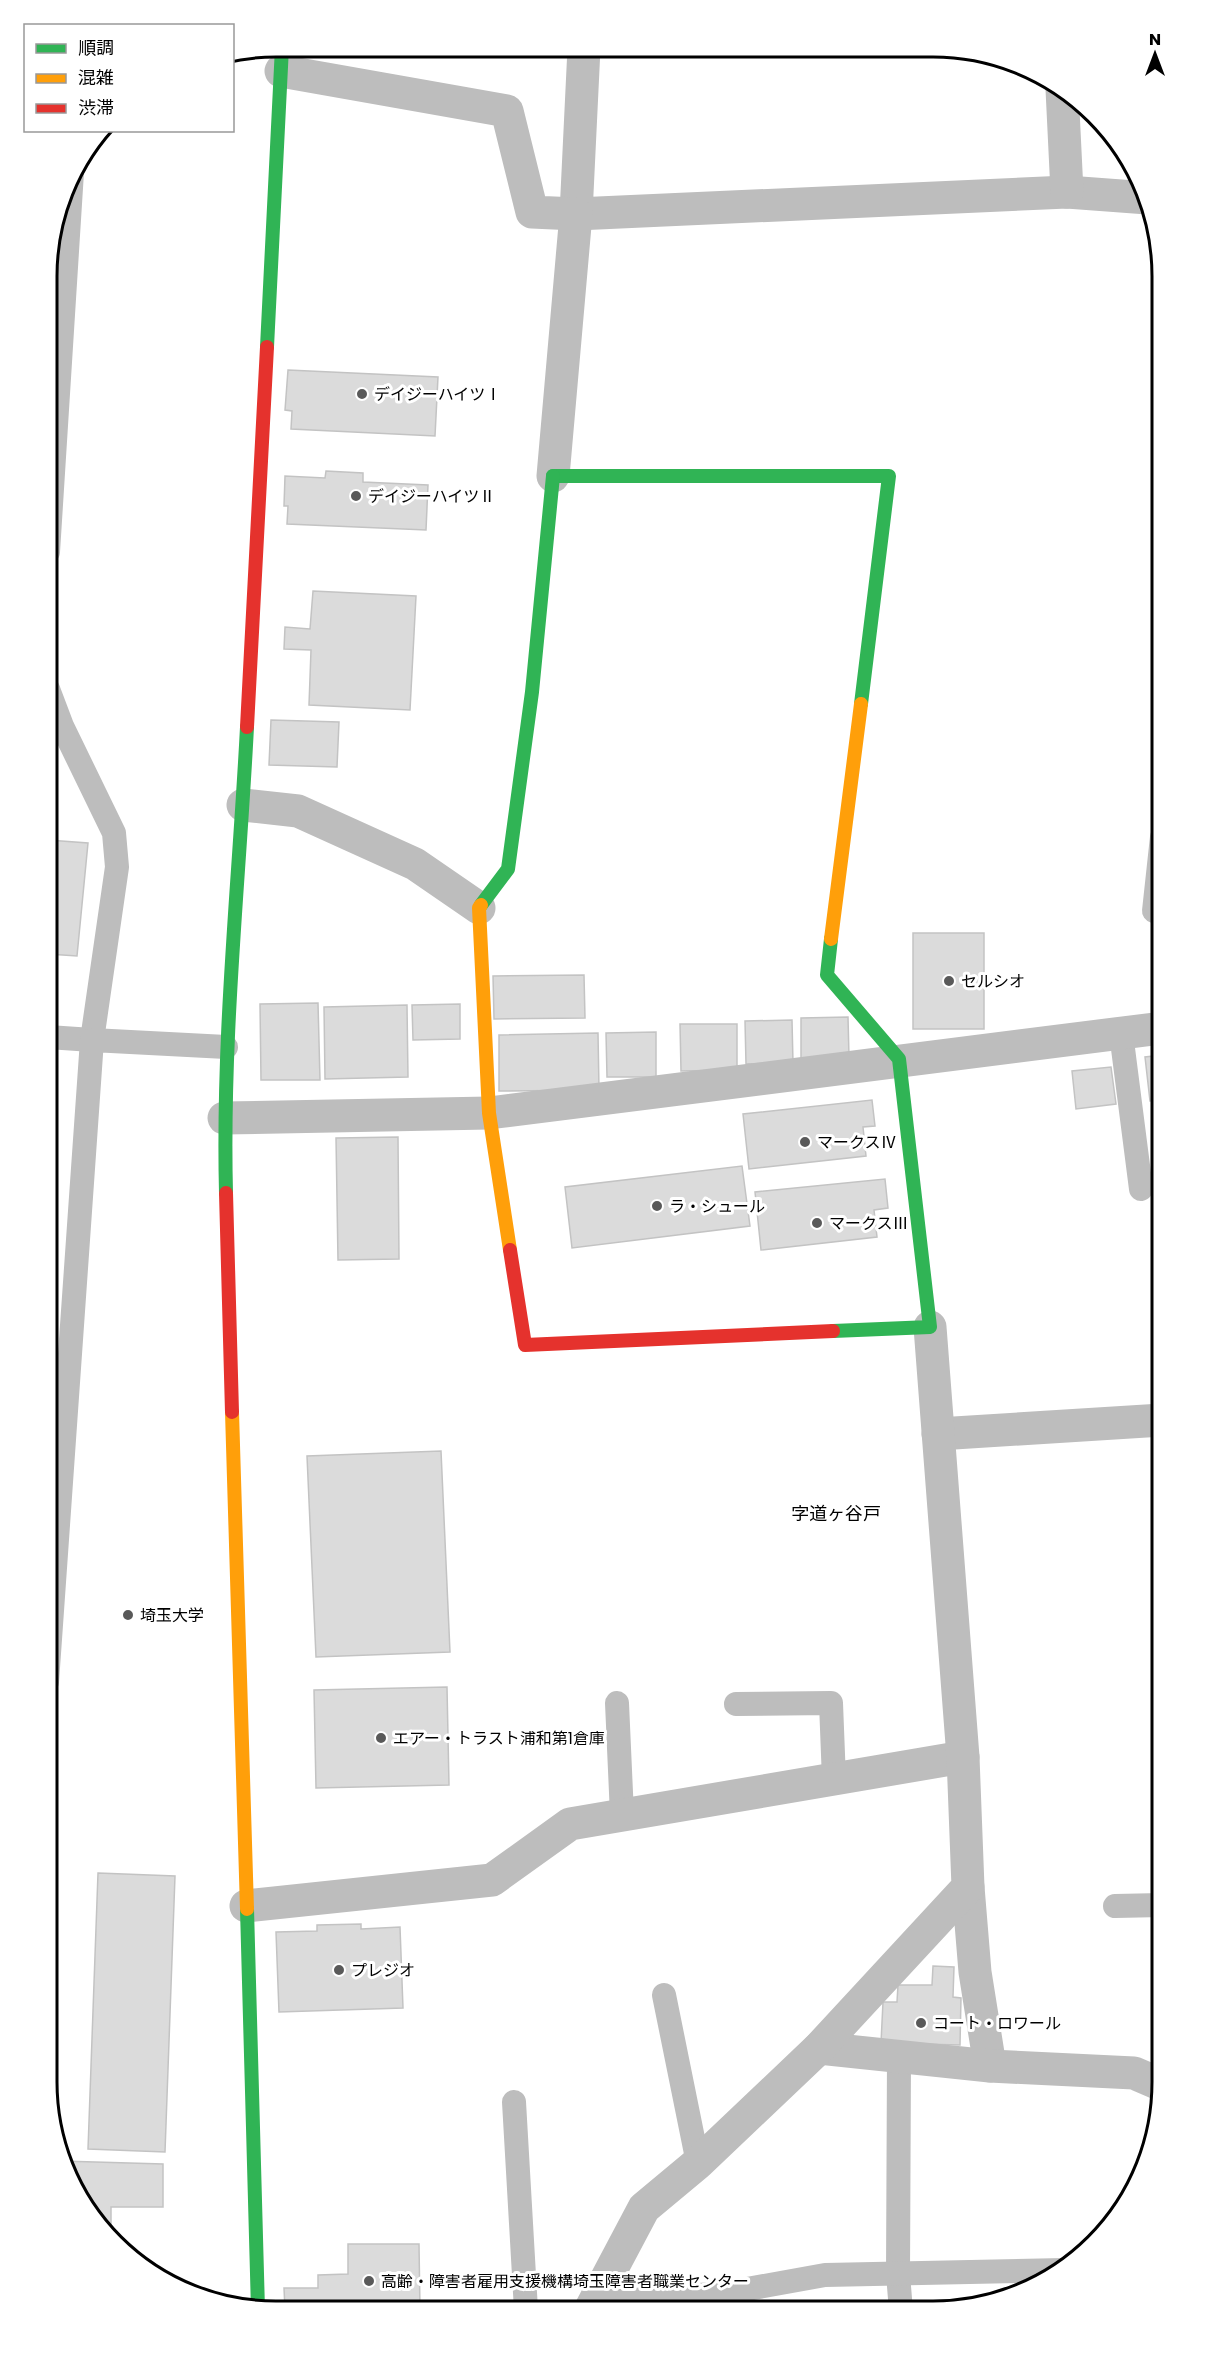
<svg xmlns="http://www.w3.org/2000/svg" width="1209" height="2358" font-family="Poppins,'Noto Sans JP',sans-serif">
<style>
.building{fill:#dbdbdb;stroke:#c3c3c3;stroke-width:1.5}
.lines{fill:none;stroke-linecap:round;stroke-linejoin:round}
.lane{stroke:#bdbdbd;stroke-width:24}
.street{stroke:#bdbdbd;stroke-width:33}
.fast{stroke:#30b455;stroke-width:14}
.slow{stroke:#ff9f0a;stroke-width:14}
.jam{stroke:#e5322d;stroke-width:14}
.poi-dot{fill:#595959;stroke:#fff;stroke-width:2}
.labels{text-anchor:middle;dominant-baseline:central;stroke-width:6;stroke-linejoin:round;paint-order:stroke}
.poi-label{font-size:16px;fill:#000;stroke:#fff;text-anchor:start}
.neighbourhood-label{font-size:18px;fill:#000;stroke:#fff}
.rim{fill:none;stroke:#000;stroke-width:3}
</style>
<rect width="100%" height="100%" fill="#fff"/>
<g class="building">
<polygon points="288,370 438,377 435,436 291,429 292,411 285,410"/>
<polygon points="326,471 363,473 363,482 428,485 426,530 287,524 288,506 284,506 285,476 325,478"/>
<polygon points="313,591 416,596 410,710 309,705 311,650 284,649 285,627 310,629"/>
<polygon points="271,720 339,722 337,767 269,765"/>
<polygon points="48,840 88,843 77,956 48,954"/>
<rect x="913" y="933" width="71" height="96"/>
<polygon points="584,975 585,1018 494,1019 493,976"/>
<polygon points="318,1003 320,1080 261,1080 260,1004"/>
<polygon points="460,1004 460,1039 413,1040 412,1005"/>
<polygon points="407,1005 408,1077 325,1079 324,1007"/>
<polygon points="848,1017 849,1057 801,1058 801,1018"/>
<polygon points="792,1020 793,1063 746,1064 745,1021"/>
<polygon points="680,1024 737,1024 737,1070 681,1071"/>
<polygon points="656,1032 656,1077 607,1077 606,1033"/>
<polygon points="598,1033 599,1090 499,1091 499,1035"/>
<polygon points="1162,1055 1162,1100 1150,1101 1145,1057"/>
<polygon points="1111,1067 1116,1104 1076,1109 1072,1071"/>
<polygon points="872,1100 875,1126 863,1127 866,1156 749,1169 743,1114"/>
<polygon points="398,1137 399,1259 338,1260 336,1138"/>
<polygon points="742,1166 750,1226 572,1248 565,1187"/>
<polygon points="885,1179 888,1208 874,1210 877,1237 761,1250 755,1192"/>
<polygon points="441,1451 450,1652 316,1657 307,1456"/>
<polygon points="447,1687 449,1785 316,1788 314,1690"/>
<polygon points="98,1873 175,1876 165,2152 88,2149"/>
<polygon points="361,1924 361,1929 400,1927 403,2008 279,2012 276,1932 317,1931 317,1925"/>
<polygon points="933,1966 954,1967 953,1997 961,1998 960,2045 881,2043 883,2002 897,2002 898,1985 932,1985"/>
<polygon points="61,2161 163,2164 163,2207 111,2207 111,2228 101,2227 85,2210"/>
<polygon points="348,2244 419,2244 420,2310 285,2310 284,2288 318,2288 318,2275 348,2274"/>
</g>
<g class="lines">
<g class="lane">
<polyline points="48,552 72,172"/>
<polyline points="1162,913 1154,911 1162,837"/>
<polyline points="1121,1033 1141,1189"/>
<polyline points="48,1037 92,1040 117,867 114,833 62,726 48,689"/>
<polyline points="47,1682 92,1040 226,1047"/>
<polyline points="617,1703 622,1815"/>
<polyline points="736,1704 831,1703 834,1780"/>
<polyline points="1115,1906 1162,1905"/>
<polyline points="664,1995 698,2163"/>
<polyline points="899,2056 898,2274 901,2311"/>
<polyline points="514,2102 526,2310"/>
<polyline points="595,2303 725,2293 825,2275 1064,2270"/>
</g>
<g class="street">
<polyline points="584,48 576,214 1067,192 1148,198"/>
<polyline points="281,71 507,111 532,212 576,214 553,476"/>
<polyline points="1062,89 1067,192"/>
<polyline points="243,805 298,811 415,864 479,908"/>
<polyline points="224,1118 489,1113 1162,1028"/>
<polyline points="938,1434 1162,1420"/>
<polyline points="968,1887 975,1972 990,2066"/>
<polyline points="246,1906 492,1880 570,1824 963,1757"/>
<polyline points="819,2048 990,2066 1134,2073 1162,2085"/>
<polyline points="590,2310 644,2208 698,2163 819,2048 968,1887 963,1757 930,1327"/>
</g>
<g class="fast">
<polyline points="267,347 282,47"/>
<polyline points="553,476 889,476 861,704"/>
<polyline points="481,905 508,869 532,692 553,476"/>
<polyline points="831,939 827,975 899,1059 930,1327 833,1331"/>
<path d="M226 1193C222 1037 239 883 247 727"/>
<polyline points="247,1909 258,2310"/>
</g>
<g class="slow">
<polyline points="481,905 479,908 489,1113 510,1250"/>
<polyline points="831,939 861,704"/>
<polyline points="232,1412 247,1909"/>
</g>
<g class="jam">
<polyline points="247,727 267,347"/>
<polyline points="226,1193 232,1412"/>
<polyline points="510,1250 525,1345 833,1331"/>
</g>
</g>
<g class="poi-dot">
<circle cx="362" cy="394" r="6"/>
<circle cx="356" cy="496" r="6"/>
<circle cx="949" cy="981" r="6"/>
<circle cx="805" cy="1142" r="6"/>
<circle cx="657" cy="1206" r="6"/>
<circle cx="817" cy="1223" r="6"/>
<circle cx="128" cy="1615" r="6"/>
<circle cx="381" cy="1738" r="6"/>
<circle cx="339" cy="1970" r="6"/>
<circle cx="921" cy="2023" r="6"/>
<circle cx="369" cy="2281" r="6"/>
</g>
<g class="labels">
<g class="poi-label">
<text x="374" y="394">デイジーハイツⅠ</text>
<text x="368" y="496">デイジーハイツⅡ</text>
<text x="961" y="981">セルシオ</text>
<text x="817" y="1142">マークスⅣ</text>
<text x="669" y="1206">ラ・シュール</text>
<text x="829" y="1223">マークスⅢ</text>
<text x="140" y="1615">埼玉大学</text>
<text x="393" y="1738">エアー・トラスト浦和第1倉庫</text>
<text x="351" y="1970">プレジオ</text>
<text x="933" y="2023">コート・ロワール</text>
<text x="381" y="2281">高齢・障害者雇用支援機構埼玉障害者職業センター</text>
</g>
<g class="neighbourhood-label">
<text x="836" y="1513">字道ヶ谷戸</text>
</g>
</g>
<path d="M0 0H1209V2358H0ZM276 57H933A219 219 0 0 1 1152 276V2082A219 219 0 0 1 933 2301H276A219 219 0 0 1 57 2082V276A219 219 0 0 1 276 57Z" fill="#fff" fill-rule="evenodd"/>
<path class="rim" d="M276 57H933A219 219 0 0 1 1152 276V2082A219 219 0 0 1 933 2301H276A219 219 0 0 1 57 2082V276A219 219 0 0 1 276 57Z"/>
<rect x="24" y="24" width="210" height="108" fill="#ffffff" stroke="#999999" stroke-width="1.5"/>
<rect x="36" y="44" width="30" height="9" fill="#30b455" stroke="#999999" stroke-width="1.5"/>
<text x="78" y="54" font-size="18" fill="#000000">順調</text>
<rect x="36" y="74" width="30" height="9" fill="#ff9f0a" stroke="#999999" stroke-width="1.5"/>
<text x="78" y="84" font-size="18" fill="#000000">混雑</text>
<rect x="36" y="104" width="30" height="9" fill="#e5322d" stroke="#999999" stroke-width="1.5"/>
<text x="78" y="114" font-size="18" fill="#000000">渋滞</text>
<g transform="translate(1155 54)" stroke="#ffffff" stroke-width="4.5" paint-order="stroke">
<path d="M0-4.5L10 22L0 15L-10 22Z" fill="#000000"/>
<text y="-9" font-size="16" font-weight="bold" text-anchor="middle" fill="#000000">N</text>
</g>
</svg>
